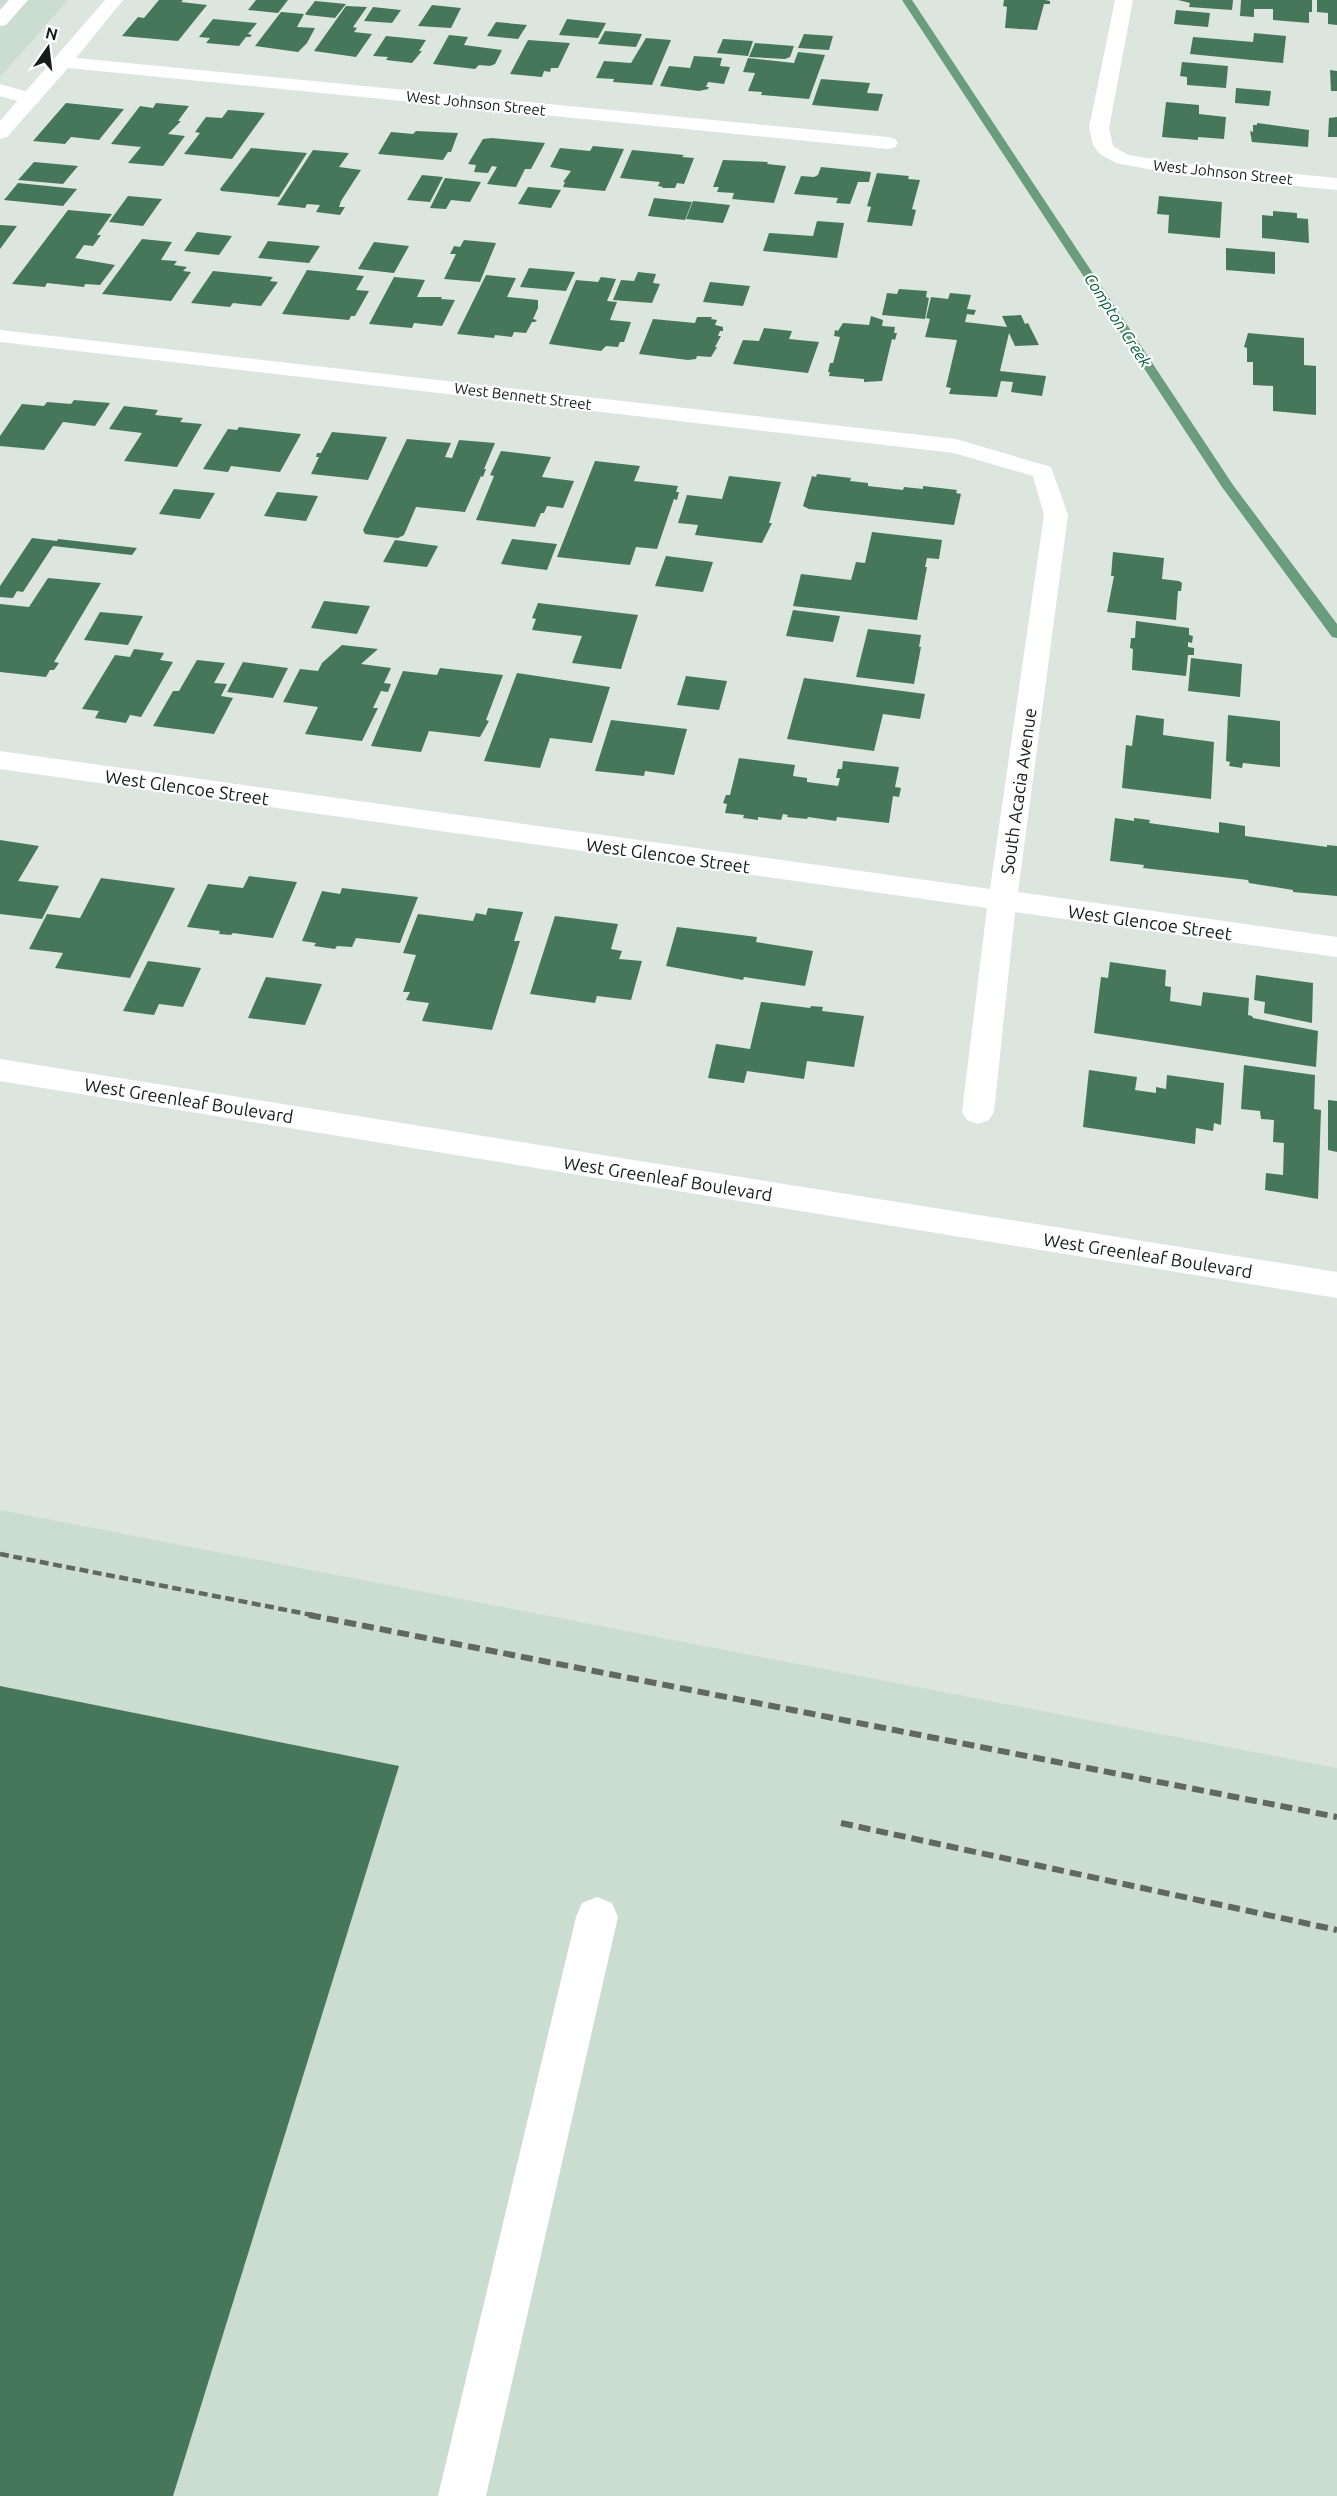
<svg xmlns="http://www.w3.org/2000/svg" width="1337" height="2496" font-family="Ubuntu,sans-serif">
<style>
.built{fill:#cbddd1}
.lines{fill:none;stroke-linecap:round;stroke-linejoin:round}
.stream{fill:#6a9c7d;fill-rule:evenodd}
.building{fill:#46775a}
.lane{fill:#fff;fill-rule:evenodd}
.street{fill:#fff;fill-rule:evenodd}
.secondary{fill:#fff;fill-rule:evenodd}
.rail-far1{stroke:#616763;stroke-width:4.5;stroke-dasharray:9 4.5;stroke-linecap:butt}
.rail{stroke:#616763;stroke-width:6;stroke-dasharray:12 6;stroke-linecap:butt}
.labels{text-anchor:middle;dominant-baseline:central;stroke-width:4.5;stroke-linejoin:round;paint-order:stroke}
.far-street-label{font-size:15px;fill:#171b19;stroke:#fff}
.far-water-label{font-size:16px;font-style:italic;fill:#025f37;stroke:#fff}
.street-label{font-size:18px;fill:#171b19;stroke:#fff}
</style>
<rect width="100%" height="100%" fill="#dce6df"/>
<g class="built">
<polygon points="0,0 68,0 0,77"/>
<polygon points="0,1510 1337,1768 1337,2496 0,2496"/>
</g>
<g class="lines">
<polygon class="stream" points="902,0 912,0 1233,485 1337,624 1337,638 1332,637 1222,487"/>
</g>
<g class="building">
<polygon points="159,0 183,0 181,2 207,5 178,41 122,36 138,17 144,18"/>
<polygon points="256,0 288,0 278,13 248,10"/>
<polygon points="1004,0 1045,0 1050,1 1050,4 1044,4 1037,30 1005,28 1007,7 1003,6"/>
<polygon points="1178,0 1233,0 1232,10 1189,7 1190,3"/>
<polygon points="1241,0 1312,0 1312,12 1309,12 1309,23 1273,20 1273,9 1254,9 1254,17 1240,16"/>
<polygon points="1317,0 1337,0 1337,25 1328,24 1328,13 1317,12"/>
<polygon points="315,1 346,4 335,18 307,15 305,14"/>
<polygon points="432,5 461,8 451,28 418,26"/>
<polygon points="346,6 367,7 353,27 357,28 354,32 372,34 356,57 314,51"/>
<polygon points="373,7 401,10 392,23 364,21"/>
<polygon points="1176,10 1210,13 1208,27 1174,24"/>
<polygon points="281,12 304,14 297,27 315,28 307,43 298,52 255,46"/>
<polygon points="213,19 257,23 248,34 252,35 250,37 246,37 239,46 206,43 210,38 199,37"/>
<polygon points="567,19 606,23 598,38 559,35"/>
<polygon points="496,22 527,25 518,39 487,36"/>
<polygon points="605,31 642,34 636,47 598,44"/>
<polygon points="1254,33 1286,36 1283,63 1190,54 1193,37 1253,42"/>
<polygon points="804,34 833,36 829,50 798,48"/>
<polygon points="449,35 468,37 464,45 502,50 495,64 490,66 479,65 475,69 433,64"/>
<polygon points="386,36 426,40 419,51 422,51 412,63 386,60 388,57 373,56"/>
<polygon points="646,38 671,40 652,85 613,82 614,79 596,78 604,61 631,63"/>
<polygon points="723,39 753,41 748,56 717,53"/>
<polygon points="528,40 570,43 558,68 551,68 550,72 544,71 542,77 510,74"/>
<polygon points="755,43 794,46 790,57 785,59 749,57"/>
<polygon points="798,52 825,55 809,99 761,95 762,92 748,91 755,73 743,72 748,58 794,63"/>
<polygon points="694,56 722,58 720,66 730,67 724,84 708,82 706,87 709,87 708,89 699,91 660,86 669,66 690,68"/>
<polygon points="1182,62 1228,66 1226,88 1187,85 1187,77 1180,76"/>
<polygon points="1330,70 1337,71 1337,91 1331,91"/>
<polygon points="821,79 870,83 867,93 883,94 878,111 812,105"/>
<polygon points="1236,88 1271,91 1269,106 1235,103"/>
<polygon points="1166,102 1199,105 1199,114 1226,117 1224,139 1198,137 1198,140 1162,137"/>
<polygon points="66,103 124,109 99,140 71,137 65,144 33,141"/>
<polygon points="156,103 189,106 178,121 181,121 168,134 185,136 163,166 128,163 141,147 111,144 140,106 153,108"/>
<polygon points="228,110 265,113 232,159 184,154 200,133 195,132 206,117 222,118"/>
<polygon points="1337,117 1337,137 1328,137 1329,118"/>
<polygon points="1257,123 1309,130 1308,147 1252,142 1250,131 1253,132 1253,125 1257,125"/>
<polygon points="416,131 458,133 451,152 448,152 443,160 378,154 391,132 413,134"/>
<polygon points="492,138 545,143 531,169 525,169 516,187 487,184 497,167 492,166 488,173 474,172 476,165 468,164 483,139"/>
<polygon points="593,146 624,149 605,191 563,187 565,182 563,182 571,171 550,167 560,148 590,151"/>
<polygon points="251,148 307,153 279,197 221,191 220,189"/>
<polygon points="313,150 349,153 339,167 361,170 341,201 339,207 345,207 340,215 316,212 320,205 307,204 305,208 277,205"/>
<polygon points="632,150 684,155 682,157 694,158 684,184 677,183 675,188 662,188 663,187 658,186 660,182 620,178"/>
<polygon points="723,160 768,162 767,164 786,166 774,203 732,199 734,193 717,192 719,187 713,187"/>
<polygon points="34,162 78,166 63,184 18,180"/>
<polygon points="821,167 871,172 869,182 858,182 850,204 836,203 838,198 794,194 801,176 814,177 818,175"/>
<polygon points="877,173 909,176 908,179 920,180 912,209 916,210 912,226 867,222 871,207 867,206"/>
<polygon points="422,175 443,177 430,202 407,200"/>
<polygon points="445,178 481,182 470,202 451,200 446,209 430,208"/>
<polygon points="18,183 77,189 63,206 4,200"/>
<polygon points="528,187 561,190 551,208 518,204"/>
<polygon points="128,196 162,199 143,226 109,222"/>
<polygon points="1159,196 1222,202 1220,238 1168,233 1169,215 1157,214"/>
<polygon points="654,198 692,202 685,220 648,216"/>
<polygon points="693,201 730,205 723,223 686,219"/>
<polygon points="68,210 112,214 97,235 101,235 93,246 84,245 75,258 115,265 100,285 85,284 84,287 47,283 45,287 12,284"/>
<polygon points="1273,211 1297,213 1297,218 1308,219 1309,243 1262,238 1262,215 1273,216"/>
<polygon points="817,221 844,223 837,258 763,251 769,233 813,236"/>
<polygon points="0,225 17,226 0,249"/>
<polygon points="197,232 232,236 219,255 184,251"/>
<polygon points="142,239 172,242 161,260 177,261 174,265 187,267 183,271 191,272 171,301 102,294"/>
<polygon points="464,240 496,243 480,282 444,279 456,254 450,254 454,246 460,247"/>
<polygon points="268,241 320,246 309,263 258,258"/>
<polygon points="374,242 409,246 394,273 358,269"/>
<polygon points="1226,248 1275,252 1275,274 1226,270"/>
<polygon points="529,268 575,272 566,291 520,287"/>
<polygon points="307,270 364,276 356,290 369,291 355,316 351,316 349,320 282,314"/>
<polygon points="213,271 273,277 270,281 278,282 261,306 233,303 230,307 191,303"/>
<polygon points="638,272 656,274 653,283 660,284 652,303 613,300 621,280 634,281"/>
<polygon points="486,275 516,278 507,297 538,300 538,308 533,319 537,320 535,322 532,322 526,333 514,332 512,337 495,335 494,338 457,334"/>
<polygon points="394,277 425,280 417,297 442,297 441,299 455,300 442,326 414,323 412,328 369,324"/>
<polygon points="601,277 616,279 607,301 617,302 610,320 631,322 624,342 620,342 618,347 606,346 601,351 549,344 576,280 598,282"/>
<polygon points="710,282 750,286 743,306 703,302"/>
<polygon points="899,289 927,291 926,297 929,298 925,319 882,315 887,293 897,294"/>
<polygon points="950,293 971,295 967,309 976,310 974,315 967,314 965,322 1007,327 1002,316 1021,315 1025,324 1028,323 1039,345 1015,346 1009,333 1000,371 1046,376 1042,396 1011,392 1013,382 1001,381 997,397 949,394 951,388 946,387 957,340 925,337 930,319 926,318 931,297 948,299"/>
<polygon points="871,316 883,320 882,326 895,327 894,333 897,333 895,340 892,339 882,381 864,382 864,379 829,376 830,372 828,372 830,363 833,363 840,337 834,336 835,330 838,331 843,323 869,325"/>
<polygon points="697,317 712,317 711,319 717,320 715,325 723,327 723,331 720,331 718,336 721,336 715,347 717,347 711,357 697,356 696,359 688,360 639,354 653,319 695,323"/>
<polygon points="764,328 792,331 789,339 819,342 808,373 733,364 743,340 759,341"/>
<polygon points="1248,333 1304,338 1304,365 1316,366 1316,415 1273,411 1273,386 1253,385 1253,362 1247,362 1247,348 1244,347"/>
<polygon points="74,400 110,403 95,426 63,422 44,450 0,446 0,436 22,404 44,406 47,402 71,404"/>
<polygon points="124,406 158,410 155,415 183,418 180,422 202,424 177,467 124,461 142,433 109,429"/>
<polygon points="239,427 301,434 280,472 231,466 228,472 203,469 228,429 237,430"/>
<polygon points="332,432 387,437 368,480 311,474 319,457 316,457 317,453 321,453"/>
<polygon points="407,439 451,443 445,457 452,458 459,440 495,443 484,469 486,469 483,477 481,476 465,512 416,507 404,535 398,538 365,534 363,530"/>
<polygon points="501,451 551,457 542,477 574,481 563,508 547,506 544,513 541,513 535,527 476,520 494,476 490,475"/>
<polygon points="595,461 640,466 634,481 678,486 676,492 679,492 677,500 674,499 657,549 636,547 630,565 557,557"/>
<polygon points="817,474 851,478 850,481 868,483 868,486 903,490 904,487 923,489 923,486 957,490 956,493 961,494 954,525 809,509 803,506 812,476 816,477"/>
<polygon points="729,476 781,482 769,523 772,523 762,543 695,535 698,525 678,523 687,495 722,499"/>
<polygon points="174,489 215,493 200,519 159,514"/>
<polygon points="277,492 318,496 306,521 264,516"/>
<polygon points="872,532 942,540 939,559 927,558 925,567 927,567 917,620 793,606 801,574 851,580 856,562 865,563"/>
<polygon points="32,538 57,541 58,539 137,548 132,555 53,546 23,592 17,591 13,598 0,597 0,586"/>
<polygon points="512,539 557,544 547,570 501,564"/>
<polygon points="395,540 438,546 427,567 383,562"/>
<polygon points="1113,552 1164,558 1162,579 1179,581 1182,583 1181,591 1178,591 1176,620 1107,612 1114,576 1111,576"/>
<polygon points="666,556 713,562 703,592 655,586"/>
<polygon points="48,578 101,583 54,662 59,663 54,670 50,670 46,677 0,672 0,604 29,607"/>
<polygon points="324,601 370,606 357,634 311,628"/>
<polygon points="538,603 638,615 621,669 572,663 582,636 532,630 536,619 532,618"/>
<polygon points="793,610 840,616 833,642 786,636"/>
<polygon points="100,612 143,616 128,645 84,640"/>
<polygon points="1136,621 1189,628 1189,635 1193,636 1192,643 1188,642 1188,647 1194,648 1194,655 1188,655 1186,676 1132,670 1133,649 1130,648 1131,638 1135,638"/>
<polygon points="868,629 921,635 919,647 921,647 914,684 856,677"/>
<polygon points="342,645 378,649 361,664 391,668 384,683 391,684 388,692 381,691 373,708 378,708 362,741 305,734 318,707 283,702 300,669 318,671 322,663"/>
<polygon points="134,649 164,653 160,660 173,662 141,717 130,715 126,723 95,718 99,711 82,709 115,655 130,657"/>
<polygon points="1191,658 1242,664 1240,697 1188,691"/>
<polygon points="197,660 225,663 214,683 227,684 221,696 233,698 214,734 153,726 173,691 179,691"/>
<polygon points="243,662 288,668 273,698 227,692"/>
<polygon points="440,668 503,675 486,720 489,721 480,737 429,731 421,752 371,746 403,671 437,675"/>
<polygon points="517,673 610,687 592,743 550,738 540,768 484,761"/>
<polygon points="686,676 727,681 719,710 677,705"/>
<polygon points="804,678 925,694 920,719 883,714 874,751 787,739"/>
<polygon points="1136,715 1164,719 1163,735 1214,742 1211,799 1122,788 1126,745 1132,746"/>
<polygon points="1228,715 1280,721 1280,767 1243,763 1242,768 1229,766 1230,762 1226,761"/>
<polygon points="611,720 687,729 674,775 645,771 644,776 595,771"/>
<polygon points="739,758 795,765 793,776 807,778 807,782 838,786 840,778 836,778 838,769 842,769 843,761 899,767 895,787 901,788 899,797 893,796 889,823 837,817 836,821 808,817 807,819 787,817 788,815 783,814 781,820 758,817 758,820 743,818 744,815 725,813 727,804 723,803 726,795 730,795"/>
<polygon points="1115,818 1134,821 1134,818 1150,820 1149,823 1219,833 1219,822 1245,826 1245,836 1327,847 1327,845 1337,846 1337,896 1293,892 1293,890 1249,883 1248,880 1143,868 1144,865 1110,861"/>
<polygon points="0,840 39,846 18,881 59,886 42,919 0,914"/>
<polygon points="249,876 297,882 273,938 233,933 231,935 219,934 220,931 187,927 208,884 243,888"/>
<polygon points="101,878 175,888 130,978 55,968 63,953 29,949 47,914 80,918"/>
<polygon points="342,888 418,897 400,943 356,938 352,947 337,946 335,949 314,946 316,943 302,941 322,891 340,894"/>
<polygon points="488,908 523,912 514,941 520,941 492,1030 422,1021 429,1003 406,1000 410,992 403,992 416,955 403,953 418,914 473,921 476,913 486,915"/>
<polygon points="555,916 618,924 611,949 622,951 619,959 642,961 631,1000 597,996 595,1003 530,994"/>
<polygon points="677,927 757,937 756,942 813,951 805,986 744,977 743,980 666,966"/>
<polygon points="148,961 201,968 183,1007 159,1004 154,1015 123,1011"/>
<polygon points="1110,962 1166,970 1165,986 1171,987 1170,1001 1201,1006 1203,992 1249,998 1248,1015 1252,1016 1253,1018 1318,1031 1316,1067 1094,1033 1101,977 1108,978"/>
<polygon points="1256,975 1313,983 1312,1023 1264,1013 1265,1002 1254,1000"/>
<polygon points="266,977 322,984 305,1025 248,1018"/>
<polygon points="761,1002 810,1008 811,1006 823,1007 822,1011 864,1016 854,1067 807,1061 804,1079 747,1071 744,1083 708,1078 716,1044 750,1049"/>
<polygon points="1244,1065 1315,1075 1314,1109 1321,1110 1318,1199 1265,1190 1266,1173 1283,1175 1284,1143 1273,1142 1274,1120 1261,1119 1260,1111 1241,1109"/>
<polygon points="1089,1070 1137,1077 1135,1090 1156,1093 1156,1087 1166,1089 1167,1075 1224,1083 1221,1125 1214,1123 1213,1131 1196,1128 1195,1144 1083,1127"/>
<polygon points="1328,1100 1337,1101 1337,1152 1328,1150"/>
<polygon points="0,1686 399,1766 173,2496 0,2496"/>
</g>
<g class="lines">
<g class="lane">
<polygon points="9,0 28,0 6,25 0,26 0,10"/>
<polygon points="0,84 38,95 40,99 38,103 31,105 0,96"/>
<polygon points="597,1897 612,1903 618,1917 486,2496 438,2496 576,1917 582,1903"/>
</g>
<g class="street">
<polygon points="105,0 123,0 76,58 888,137 895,139 898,143 895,147 888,149 68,68 7,137 0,139 0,121"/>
<polygon points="1115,0 1133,0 1109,128 1113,146 1128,155 1180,163 1337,178 1337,190 1180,175 1116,163 1100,154 1093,145 1089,128"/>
<polygon points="0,330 956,439 1051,467 1068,515 1018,892 1337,937 1337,957 1015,912 994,1112 989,1120 978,1124 967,1120 962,1112 987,908 0,769 0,751 990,889 1044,515 1033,476 954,453 0,342"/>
</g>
<polygon class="secondary" points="0,1059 1337,1272 1337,1298 0,1081"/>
<polyline class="rail-far1" points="0,1554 317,1616"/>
<g class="rail">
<polyline points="309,1615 1337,1817"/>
<polyline points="841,1823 1337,1930"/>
</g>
</g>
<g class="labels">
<g class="far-street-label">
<text transform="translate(476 103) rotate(6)">West Johnson Street</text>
<text transform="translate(1223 172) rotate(6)">West Johnson Street</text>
<text transform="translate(523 396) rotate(7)">West Bennett Street</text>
</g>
<g class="far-water-label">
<text transform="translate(1118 320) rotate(57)">Compton Creek</text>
</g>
<g class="street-label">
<text transform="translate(187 787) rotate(8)">West Glencoe Street</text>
<text transform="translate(1018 791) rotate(-82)">South Acacia Avenue</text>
<text transform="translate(668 855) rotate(8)">West Glencoe Street</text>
<text transform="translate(1150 922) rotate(8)">West Glencoe Street</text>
<text transform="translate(189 1100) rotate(9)">West Greenleaf Boulevard</text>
<text transform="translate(668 1178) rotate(9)">West Greenleaf Boulevard</text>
<text transform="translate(1148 1255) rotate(9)">West Greenleaf Boulevard</text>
</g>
</g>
<g transform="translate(48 48) rotate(14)" stroke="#ffffff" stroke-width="4.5" paint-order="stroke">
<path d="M0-4.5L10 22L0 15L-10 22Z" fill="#171b19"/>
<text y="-9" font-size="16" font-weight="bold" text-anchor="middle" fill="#171b19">N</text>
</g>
</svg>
